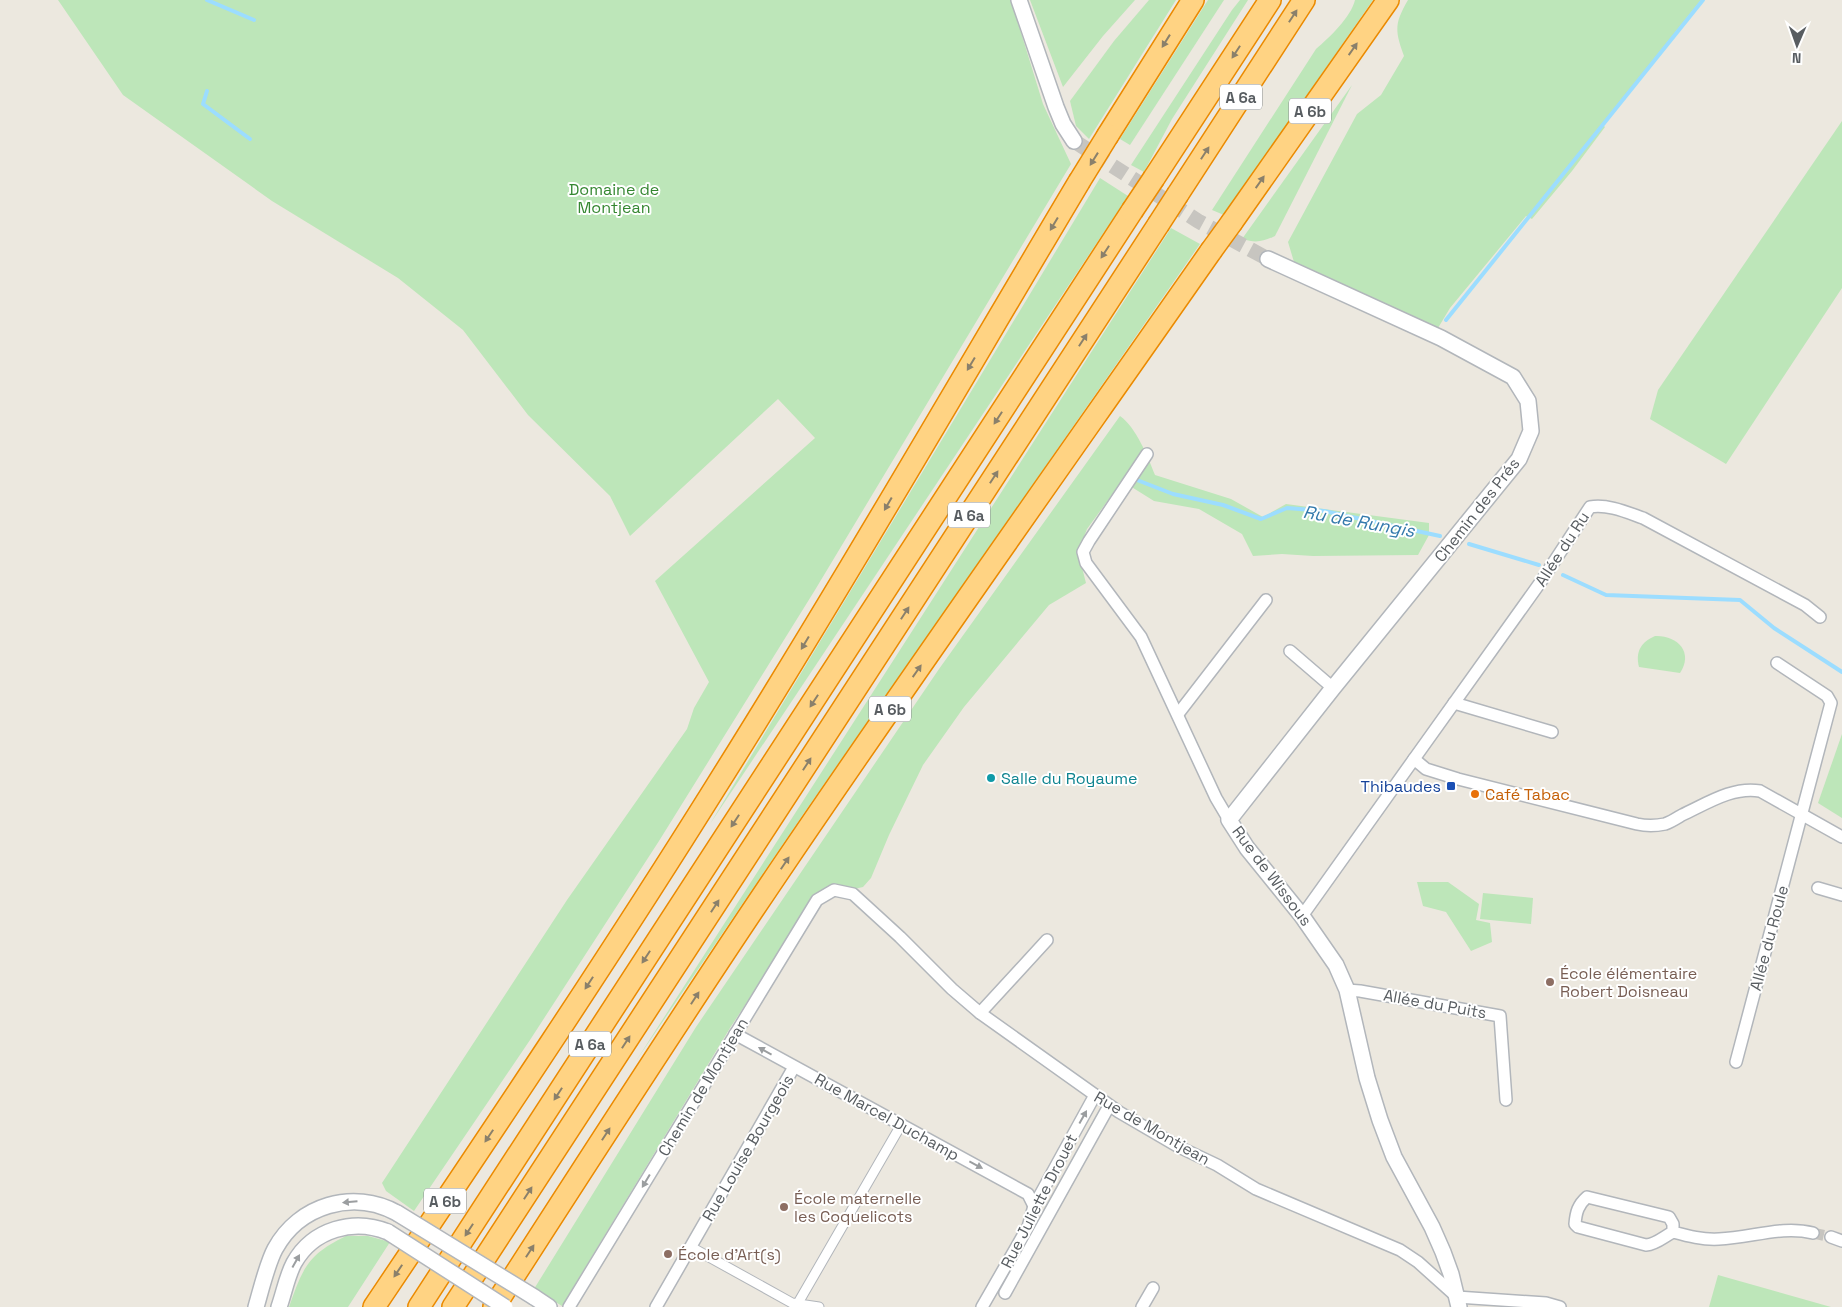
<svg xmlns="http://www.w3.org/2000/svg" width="1842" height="1307" font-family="'Space Grotesk',sans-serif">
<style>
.green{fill:#bde6b9}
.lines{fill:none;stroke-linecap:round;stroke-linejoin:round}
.stream{stroke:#9cddff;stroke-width:4}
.minor-tunnel{stroke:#c7c5c0;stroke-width:11;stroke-dasharray:11 5.5;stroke-linecap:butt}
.tertiary-tunnel{stroke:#c7c5c0;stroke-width:15;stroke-dasharray:15 8;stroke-linecap:butt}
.pedestrian-casing{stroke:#b2b6bb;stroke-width:11}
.minor-casing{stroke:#b2b6bb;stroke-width:14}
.tertiary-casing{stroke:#b2b6bb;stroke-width:18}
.motorway-casing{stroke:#eb8a00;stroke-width:24}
.pedestrian{stroke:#fff;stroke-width:9}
.minor{stroke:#fff;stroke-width:11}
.tertiary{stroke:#fff;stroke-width:15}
.motorway{stroke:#ffd383;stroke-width:21}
.tertiary-bridge-casing{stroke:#b2b6bb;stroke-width:18;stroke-linecap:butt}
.motorway-bridge-casing{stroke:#eb8a00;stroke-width:24;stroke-linecap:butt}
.tertiary-bridge{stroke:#fff;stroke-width:15}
.motorway-bridge{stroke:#ffd383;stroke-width:21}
.oneway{fill:#8a806b}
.oneway2{fill:#9b9ea0}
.culture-dot{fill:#0f9aa8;stroke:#fff;stroke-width:2}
.transit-dot{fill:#1a4fb4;stroke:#fff;stroke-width:2}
.food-dot{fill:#e8710a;stroke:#fff;stroke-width:2}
.education-dot{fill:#8d6e63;stroke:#fff;stroke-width:2}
.labels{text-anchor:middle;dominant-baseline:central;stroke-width:4;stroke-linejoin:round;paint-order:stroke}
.shield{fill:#fff;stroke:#8a8e90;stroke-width:1}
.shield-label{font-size:15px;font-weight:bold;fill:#585d61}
.park-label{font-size:16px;fill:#358731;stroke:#fff}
.street-label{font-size:16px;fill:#585d61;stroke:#fff}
.culture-label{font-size:16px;fill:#0d838f;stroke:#fff;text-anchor:start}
.transit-label{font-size:16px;fill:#164399;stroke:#fff;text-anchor:end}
.food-label{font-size:16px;fill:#c56008;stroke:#fff;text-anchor:start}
.education-label{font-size:16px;fill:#785e54;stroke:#fff;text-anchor:start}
.water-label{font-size:18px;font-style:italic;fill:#347aac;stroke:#fff}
</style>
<rect width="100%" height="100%" fill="#ece8df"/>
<g class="green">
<polygon points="58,0 1011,0 1043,104 1071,164 815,590 659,841 530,1040 414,1211 386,1191 382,1183 567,900 687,729 694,708 709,682 655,581 815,438 778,399 630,536 610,496 528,415 463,330 398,278 272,201 123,95"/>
<polygon points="1030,0 1135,0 1103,36 1063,87"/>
<polygon points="1149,0 1176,0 1089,139 1076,126 1070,101 1114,41"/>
<polygon points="1208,0 1224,0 1130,145 1120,139"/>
<polygon points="1240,0 1248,0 1172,119 1144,172 1131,165 1232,10"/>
<path d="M1355 0H1373L1224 215 1212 210 1316 49C1329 38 1351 17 1355 0Z"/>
<path d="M1408 0H1701L1602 124 1605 127 1572 171 1532 219 1526 216 1450 308 1438 328 1299 267 1294 262 1288 242 1357 114 1381 95 1404 56C1395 31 1394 24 1408 0Z"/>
<path d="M1352 85 1275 236C1262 242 1256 243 1242 239Z"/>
<polygon points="1842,121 1842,288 1726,464 1650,419 1658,390"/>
<polygon points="1100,178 1128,196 710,824"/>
<polygon points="1171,228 1200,244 804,813 636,1061"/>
<path d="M1120 416C1136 427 1148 457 1155 475L1231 499 1263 517 1286 504 1429 523V535L1418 555 1313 556 1282 554 1253 556 1242 534 1199 509 1154 501 1122 481 1087 529 1078 552 1086 583 1049 605 964 707 923 765 889 835 871 878 863 887 819 897 809 907 730 1028 562 1306 534 1289 696 1027 939 669Z"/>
<path d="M1655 636C1677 635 1694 652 1680 673L1639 667C1635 652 1641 642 1655 636Z"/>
<polygon points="1842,734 1842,818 1818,803"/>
<polygon points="1417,882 1448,882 1479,904 1476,920 1490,923 1492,942 1471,951 1446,912 1423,906"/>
<polygon points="1483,893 1533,898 1531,924 1480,919"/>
<path d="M346 1236H368L390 1242 348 1307H289C303 1268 307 1255 346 1236Z"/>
<polygon points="1718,1275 1831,1307 1709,1307"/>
</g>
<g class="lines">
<g class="stream">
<polyline points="207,0 254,20"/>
<polyline points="207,91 203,104 250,139"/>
<polyline points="1446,320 1703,0"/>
<polyline points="1137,480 1173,494 1223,505 1261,519 1287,508 1324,511 1440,536"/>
<polyline points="1469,544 1539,565"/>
<polyline points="1563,575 1606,595 1740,600 1774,628 1842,672"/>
</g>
<polyline class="minor-tunnel" points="1813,1233 1831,1237"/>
<polyline class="tertiary-tunnel" points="1074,141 1198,221 1268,259"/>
<defs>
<g id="pedestrian">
<polyline points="691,1247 792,1303 819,1307"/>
<polyline points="797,1307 798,1303 901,1125"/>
</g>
<g id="minor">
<polyline points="1147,454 1089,541 1083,552 1086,563 1141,637 1216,798 1229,820"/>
<polyline points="1290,651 1333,688"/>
<polyline points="1454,703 1552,732"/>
<polyline points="1178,714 1266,600"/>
<path d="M1414 759 1542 580 1590 507C1608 504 1626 512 1643 518L1805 605 1820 617"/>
<polyline points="1818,888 1842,895"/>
<path d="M1302 916 1414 759 1426 769 1458 779 1637 824C1646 826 1655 826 1665 824 1671 822 1677 818 1682 815 1706 804 1733 786 1760 791L1842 837"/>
<polyline points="1347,990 1360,991 1500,1016 1506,1100"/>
<polyline points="980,1013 1047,940"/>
<polyline points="735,1034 1028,1194 1034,1206"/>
<polyline points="1736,1062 1831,703 1827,696 1777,663"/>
<path d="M1673 1232V1224L1669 1217 1587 1197C1578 1205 1576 1212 1575 1224L1578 1227 1646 1245C1657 1244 1663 1237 1673 1232 1688 1236 1703 1240 1719 1239 1751 1238 1782 1225 1813 1233"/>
<polyline points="1831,1237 1842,1241"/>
<polyline points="1005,1293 1109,1106"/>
<polyline points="569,1307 817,900 834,890 853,894 900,937 952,989 980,1013 1119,1112 1179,1147 1217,1165 1256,1189 1400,1250 1418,1262 1457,1297 1546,1303 1560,1307"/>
<polyline points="656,1307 794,1067"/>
<polyline points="982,1307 1028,1227 1034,1206 1095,1095"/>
<polyline points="1142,1307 1153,1288"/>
</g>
<g id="tertiary">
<polyline points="1019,0 1056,107 1063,124 1074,141"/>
<polyline points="1268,259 1441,338 1513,377 1528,401 1531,431 1519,459 1333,688 1229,820 1247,848 1302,916 1336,965 1347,990 1367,1078 1380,1120 1394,1157 1432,1227 1443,1252 1451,1274 1459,1307"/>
<polyline points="534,1297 549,1307"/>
<path d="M256 1307C261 1290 267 1264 275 1249 299 1205 353 1189 397 1213"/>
<path d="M279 1307C284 1293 287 1276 294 1263 313 1229 354 1218 388 1232"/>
</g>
<g id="motorway">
<polyline points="1108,135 1193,0"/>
<polyline points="1154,178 1270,0"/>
<polyline points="1178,194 1304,0"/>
<polyline points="1232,222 1388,0"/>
<path d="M374 1307C489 1136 605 964 715 788 840 589 958 385 1079 182"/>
<polyline points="419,1307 1132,211"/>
<polyline points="453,1307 1158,225"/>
<path d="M494 1307C590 1158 686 1008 786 861 925 656 1069 454 1211 251"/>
</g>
</defs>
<use href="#pedestrian" class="pedestrian-casing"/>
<use href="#minor" class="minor-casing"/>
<use href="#tertiary" class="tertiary-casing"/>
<use href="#motorway" class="motorway-casing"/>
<use href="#pedestrian" class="pedestrian"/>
<use href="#minor" class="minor"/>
<use href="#tertiary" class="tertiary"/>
<use href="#motorway" class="motorway"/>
<defs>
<g id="tertiary-bridge">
<polyline points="397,1213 534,1297"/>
<polyline points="388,1232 505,1307"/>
</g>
<g id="motorway-bridge">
<polyline points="1079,182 1108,135"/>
<polyline points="1132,211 1154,178"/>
<polyline points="1158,225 1178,194"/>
<polyline points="1211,251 1232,222"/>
</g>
</defs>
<use href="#tertiary-bridge" class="tertiary-bridge-casing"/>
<use href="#motorway-bridge" class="motorway-bridge-casing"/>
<use href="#tertiary-bridge" class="tertiary-bridge"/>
<use href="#motorway-bridge" class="motorway-bridge"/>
</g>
<defs><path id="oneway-solid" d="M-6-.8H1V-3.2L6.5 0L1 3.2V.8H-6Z" transform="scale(1.25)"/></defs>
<g class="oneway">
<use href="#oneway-solid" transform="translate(1293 16) rotate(-57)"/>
<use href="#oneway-solid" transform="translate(1166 41) rotate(122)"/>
<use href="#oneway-solid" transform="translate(1353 49) rotate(-55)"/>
<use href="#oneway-solid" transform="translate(1236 52) rotate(123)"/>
<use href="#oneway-solid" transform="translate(1205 153) rotate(-57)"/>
<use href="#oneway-solid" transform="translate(1094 159) rotate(122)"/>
<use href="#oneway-solid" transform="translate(1260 182) rotate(-55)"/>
<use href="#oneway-solid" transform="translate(1054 224) rotate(121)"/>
<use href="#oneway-solid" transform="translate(1105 252) rotate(123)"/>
<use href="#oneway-solid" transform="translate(1083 340) rotate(-57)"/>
<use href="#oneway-solid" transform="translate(971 364) rotate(121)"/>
<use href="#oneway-solid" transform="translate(998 418) rotate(123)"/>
<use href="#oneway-solid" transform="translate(994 477) rotate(-57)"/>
<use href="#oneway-solid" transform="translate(888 504) rotate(120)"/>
<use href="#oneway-solid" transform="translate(905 613) rotate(-57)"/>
<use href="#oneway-solid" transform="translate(805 643) rotate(121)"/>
<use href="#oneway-solid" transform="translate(917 671) rotate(-55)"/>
<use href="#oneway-solid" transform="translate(814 701) rotate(123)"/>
<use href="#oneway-solid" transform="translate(807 764) rotate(-57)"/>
<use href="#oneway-solid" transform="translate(735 821) rotate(123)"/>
<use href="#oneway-solid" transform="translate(785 863) rotate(-56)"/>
<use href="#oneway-solid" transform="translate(715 906) rotate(-57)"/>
<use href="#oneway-solid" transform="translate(646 957) rotate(123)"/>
<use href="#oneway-solid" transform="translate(589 983) rotate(123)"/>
<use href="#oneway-solid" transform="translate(695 998) rotate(-57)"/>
<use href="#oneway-solid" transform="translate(626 1042) rotate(-57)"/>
<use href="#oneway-solid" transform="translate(558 1094) rotate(123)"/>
<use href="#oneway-solid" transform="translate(606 1134) rotate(-57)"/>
<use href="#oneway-solid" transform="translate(489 1136) rotate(124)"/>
<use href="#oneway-solid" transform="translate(528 1193) rotate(-57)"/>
<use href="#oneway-solid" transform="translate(469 1230) rotate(123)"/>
<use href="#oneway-solid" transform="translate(530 1251) rotate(-57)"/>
<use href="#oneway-solid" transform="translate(398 1271) rotate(124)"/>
</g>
<g class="oneway2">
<use href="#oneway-solid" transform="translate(765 1051) rotate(-151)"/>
<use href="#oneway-solid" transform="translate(1083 1117) rotate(-61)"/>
<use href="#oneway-solid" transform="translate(976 1165) rotate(28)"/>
<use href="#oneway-solid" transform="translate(646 1181) rotate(121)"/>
<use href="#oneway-solid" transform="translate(350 1202) rotate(175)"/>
<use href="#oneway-solid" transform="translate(296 1261) rotate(-61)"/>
</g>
<circle class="culture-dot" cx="991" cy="778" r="5"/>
<rect class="transit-dot" x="1446" y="781" width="10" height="10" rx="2.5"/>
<circle class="food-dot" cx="1475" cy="794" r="5"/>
<g class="education-dot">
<circle cx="1550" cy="982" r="5"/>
<circle cx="784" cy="1207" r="5"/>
<circle cx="668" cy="1254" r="5"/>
</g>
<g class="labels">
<g class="shield">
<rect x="1220" y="84.5" width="42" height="25" rx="4"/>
<rect x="1289" y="98.5" width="42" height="25" rx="4"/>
<rect x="948" y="502.5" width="42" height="25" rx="4"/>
<rect x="869" y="696.5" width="42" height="25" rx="4"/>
<rect x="569" y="1031.5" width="42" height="25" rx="4"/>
<rect x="424" y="1188.5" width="42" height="25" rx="4"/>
</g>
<g class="shield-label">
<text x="1241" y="97">A 6a</text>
<text x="1310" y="111">A 6b</text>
<text x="969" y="515">A 6a</text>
<text x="890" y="709">A 6b</text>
<text x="590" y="1044">A 6a</text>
<text x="445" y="1201">A 6b</text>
</g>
<g class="park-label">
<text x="614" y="189">Domaine de<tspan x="614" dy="18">Montjean</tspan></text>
</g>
<g class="street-label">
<text transform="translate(1477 510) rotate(-52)">Chemin des Prés</text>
<text transform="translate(1562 549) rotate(-57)">Allée du Ru</text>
<text transform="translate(1272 876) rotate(53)">Rue de Wissous</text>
<text transform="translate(1769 938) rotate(-75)">Allée du Roule</text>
<text transform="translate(1435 1004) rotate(10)">Allée du Puits</text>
<text transform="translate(703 1087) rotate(-59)">Chemin de Montjean</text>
<text transform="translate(887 1117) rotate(29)">Rue Marcel Duchamp</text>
<text transform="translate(1152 1128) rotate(30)">Rue de Montjean</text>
<text transform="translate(748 1148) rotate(-60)">Rue Louise Bourgeois</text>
<text transform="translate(1039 1201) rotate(-63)">Rue Juliette Drouet</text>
</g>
<g class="culture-label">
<text x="1001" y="778">Salle du Royaume</text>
</g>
<g class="transit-label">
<text x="1441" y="786">Thibaudes</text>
</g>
<g class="food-label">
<text x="1485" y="794">Café Tabac</text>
</g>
<g class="education-label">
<text x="1560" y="973">École élémentaire<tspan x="1560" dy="18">Robert Doisneau</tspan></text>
<text x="794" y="1198">École maternelle<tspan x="794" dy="18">les Coquelicots</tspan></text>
<text x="678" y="1254">École d'Art(s)</text>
</g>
<g class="water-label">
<text transform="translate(1359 521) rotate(10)">Ru de Rungis</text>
</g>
</g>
<g transform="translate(1797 45) rotate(182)" stroke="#ffffff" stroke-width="4" paint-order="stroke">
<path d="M0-4L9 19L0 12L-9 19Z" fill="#585d61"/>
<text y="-8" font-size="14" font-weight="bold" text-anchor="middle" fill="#585d61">N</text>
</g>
</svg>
